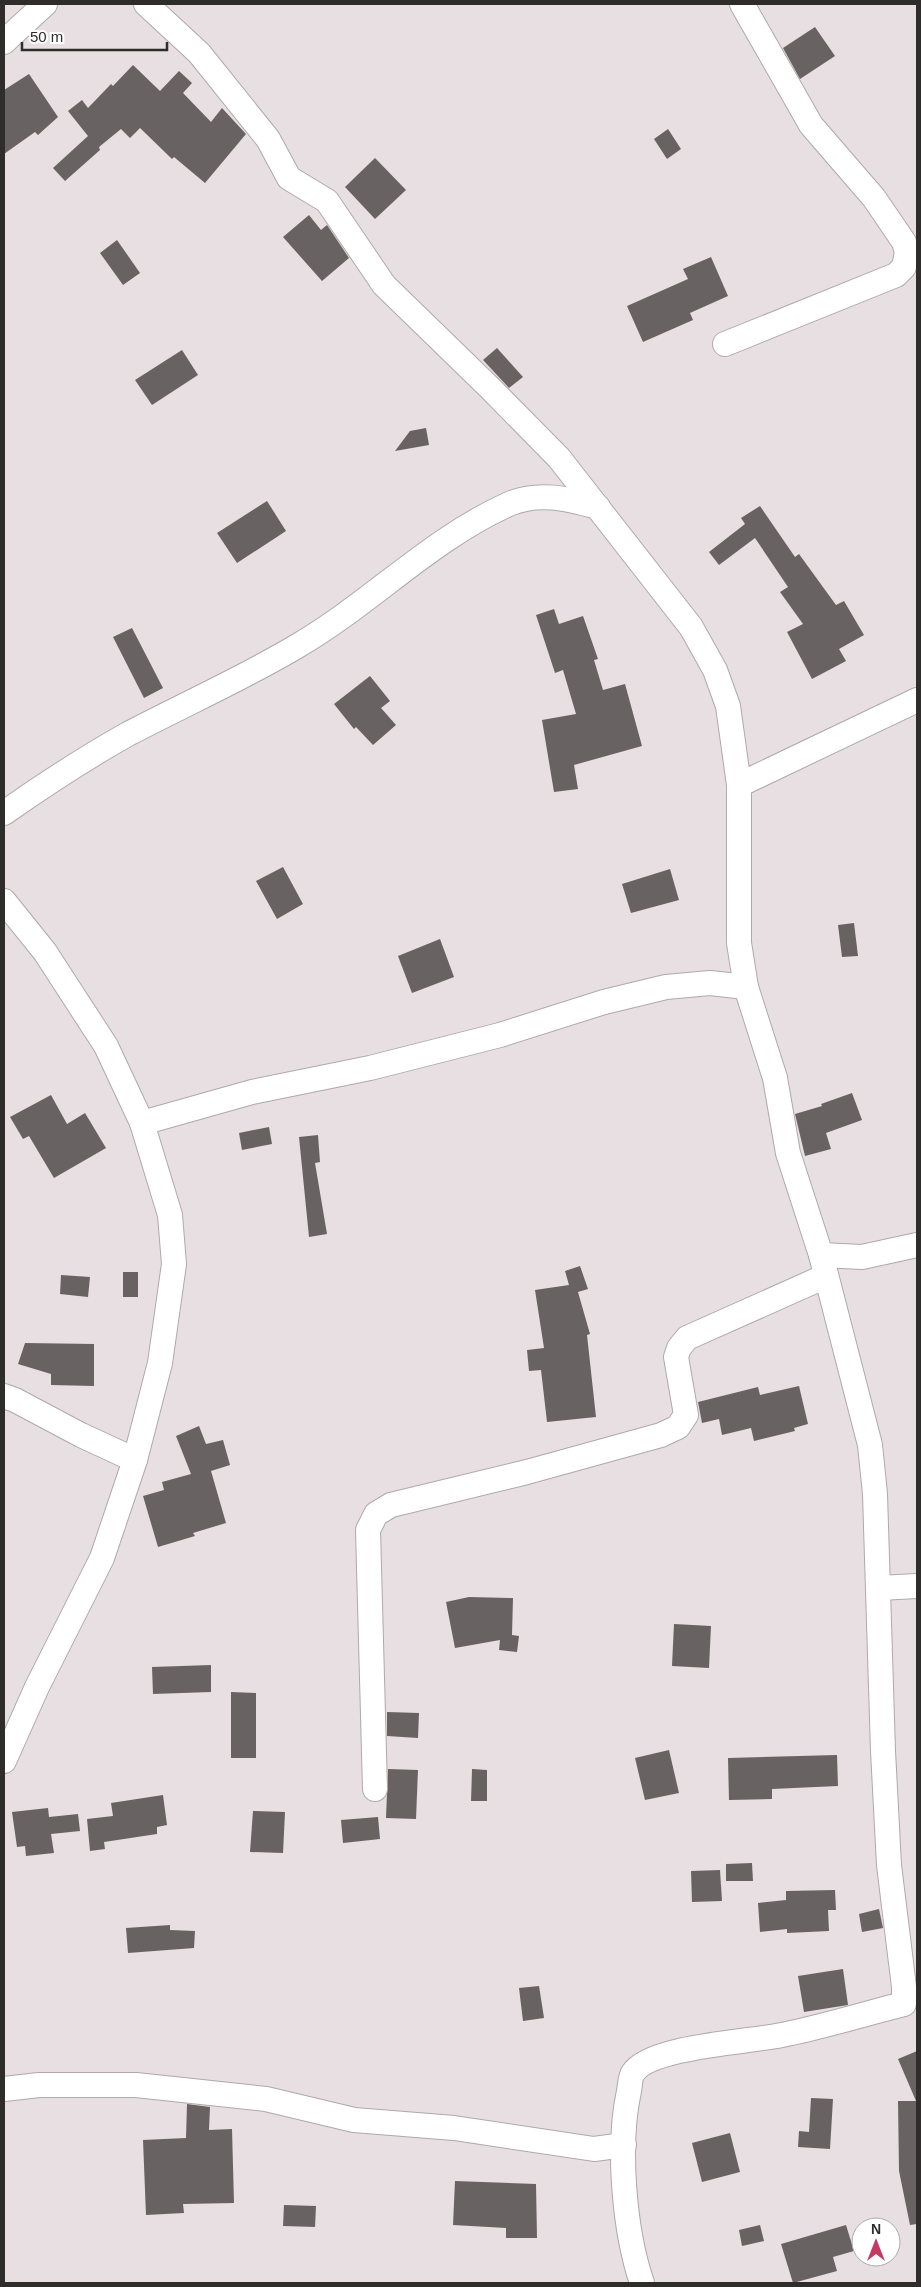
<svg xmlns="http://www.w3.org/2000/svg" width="921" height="2287" font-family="Helvetica,sans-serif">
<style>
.building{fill:#696263}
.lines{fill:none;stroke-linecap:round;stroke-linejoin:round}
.minor-casing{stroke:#b0a8aa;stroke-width:26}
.minor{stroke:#fff;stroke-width:24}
</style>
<rect width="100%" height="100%" fill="#e7dfe1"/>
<g class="building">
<polygon points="815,27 835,56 800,79 783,48"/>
<polygon points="133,65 160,91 179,71 192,83 183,93 211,122 222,108 246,134 205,183 174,157 172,159 140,128 130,138 121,129 99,147 100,150 65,181 53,168 88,136 68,111 82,100 88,108 111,84 113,86"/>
<polygon points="29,74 58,117 38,135 35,132 4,154 4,90"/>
<polygon points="668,129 681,149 667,159 654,139"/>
<polygon points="375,158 406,190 375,219 345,187"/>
<polygon points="309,215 321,230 327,225 349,258 322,281 283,237"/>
<polygon points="117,240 140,273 123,285 100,253"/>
<polygon points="711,257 728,296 690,313 693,320 643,342 627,306 688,279 683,269"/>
<polygon points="497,348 523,377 509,388 483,360"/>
<polygon points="182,350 198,375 152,405 135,380"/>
<polygon points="426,428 429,445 395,451 410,431"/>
<polygon points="267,501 286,531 237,563 217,533"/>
<polygon points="760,506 795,557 799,554 836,605 844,601 864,635 839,649 846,661 812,679 787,632 803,624 780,592 788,587 755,538 719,565 709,552 745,524 741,518"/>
<polygon points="554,609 559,624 583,616 598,659 594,660 603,690 625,684 642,746 574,765 578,789 554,792 542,720 576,714 563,670 555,673 536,615"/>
<polygon points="132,628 163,688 144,698 113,637"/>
<polygon points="370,676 390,701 381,708 396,725 373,745 356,727 354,729 334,704"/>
<polygon points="283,867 303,904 277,919 256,881"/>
<polygon points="670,869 679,900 631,913 622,884"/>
<polygon points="854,923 858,956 842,957 838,925"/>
<polygon points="440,939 454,977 412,993 398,956"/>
<polygon points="852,1093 862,1120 826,1133 831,1149 805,1156 795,1114 822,1106 821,1104"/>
<polygon points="51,1095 67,1124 85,1113 106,1148 54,1178 29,1136 23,1139 10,1117"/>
<polygon points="269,1127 272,1144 242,1150 239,1133"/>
<polygon points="318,1135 320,1162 315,1163 327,1234 309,1237 299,1137"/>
<polygon points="580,1266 588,1289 578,1292 590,1334 587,1335 596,1417 547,1422 541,1370 529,1371 527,1350 544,1348 535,1290 569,1285 565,1271"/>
<rect x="123" y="1272" width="15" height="25"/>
<polygon points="61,1275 90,1277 88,1297 60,1294"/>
<polygon points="25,1343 94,1344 94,1386 51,1385 51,1374 18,1364"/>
<polygon points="799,1386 808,1424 794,1428 795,1431 754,1441 751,1428 722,1435 719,1419 702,1423 698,1402 758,1387 760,1395"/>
<polygon points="199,1426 206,1444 223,1440 230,1465 211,1471 226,1523 193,1533 195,1536 158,1547 143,1496 164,1490 162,1482 191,1474 176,1436"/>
<polygon points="469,1597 513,1598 512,1635 519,1636 517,1652 499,1650 500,1640 455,1648 446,1602"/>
<polygon points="674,1624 711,1626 709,1668 672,1666"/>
<polygon points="211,1665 211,1692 153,1694 152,1667"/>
<polygon points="231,1692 256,1693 256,1758 231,1758"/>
<polygon points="387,1712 419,1713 418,1738 387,1736"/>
<polygon points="669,1750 679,1793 645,1800 635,1758"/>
<polygon points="837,1755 838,1786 772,1789 772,1799 729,1800 728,1758"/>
<polygon points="388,1769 418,1770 416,1819 386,1818"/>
<polygon points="472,1769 487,1770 487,1801 471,1801"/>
<polygon points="163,1795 167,1825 157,1827 157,1834 104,1842 105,1849 90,1851 87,1819 113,1816 111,1803"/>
<polygon points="48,1808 49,1817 78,1814 80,1831 51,1834 54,1853 26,1856 25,1846 17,1847 12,1812"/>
<polygon points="253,1811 285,1812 283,1853 250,1852"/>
<polygon points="378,1817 380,1839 343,1843 341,1820"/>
<polygon points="752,1863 753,1881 726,1881 726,1864"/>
<polygon points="720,1870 722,1901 692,1902 691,1871"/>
<polygon points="835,1890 836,1910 828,1910 829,1931 787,1933 787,1929 760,1932 758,1903 786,1900 786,1891"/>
<polygon points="879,1909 883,1928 862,1932 859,1914"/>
<polygon points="170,1925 170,1930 195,1931 194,1948 128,1953 126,1928"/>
<polygon points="843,1969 848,2005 804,2012 798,1976"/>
<polygon points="539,1986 544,2018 523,2021 519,1988"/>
<polygon points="917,2051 917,2224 910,2225 899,2171 898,2101 916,2101 898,2059"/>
<polygon points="811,2098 833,2099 830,2149 798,2147 799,2131 809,2132"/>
<polygon points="187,2104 210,2107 209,2130 232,2129 234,2203 183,2204 184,2213 146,2215 143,2140 186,2138"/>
<polygon points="730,2133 740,2172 702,2182 692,2143"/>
<polygon points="455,2181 536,2184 537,2238 506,2238 506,2228 453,2225"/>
<polygon points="284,2205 316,2206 315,2227 283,2226"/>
<polygon points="760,2225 764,2241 742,2246 739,2230"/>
<polygon points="846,2225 854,2251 833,2257 837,2271 793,2283 781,2244"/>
</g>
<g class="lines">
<defs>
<g id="minor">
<path d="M146 4 199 53 268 139 289 178 327 201 384 285 490 388 559 458 691 627 715 670 728 706 739 785V943L746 987 775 1078 788 1153 821 1255 870 1445 875 1494 883 1751 889 1865 904 1987V2004C863 2014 823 2027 782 2035 750 2042 650 2046 633 2073 630 2077 630 2086 629 2091 617 2146 624 2230 642 2283"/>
<polyline points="4,42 45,4"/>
<polyline points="725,344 896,275 904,267 907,252 904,242 874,198 811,125 742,4"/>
<polyline points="739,785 917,700"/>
<path d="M4 813C44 785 85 758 128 734 185 704 244 678 299 645 372 602 431 539 509 504 539 491 568 499 598 507"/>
<polyline points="4,901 45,952 106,1046 142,1123 170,1215 174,1264 160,1363 135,1460 102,1558 37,1687 4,1761"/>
<polyline points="142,1123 252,1092 370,1068 500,1035 604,1002 666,987 710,983 746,987"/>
<polyline points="821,1255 862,1257 917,1245"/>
<polyline points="4,1396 15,1400 81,1435 135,1460"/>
<polyline points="879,1588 917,1586"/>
<polyline points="375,1789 368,1530 376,1514 391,1505 527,1472 661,1435 678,1427 686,1415 676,1357 679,1348 687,1338 826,1276"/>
<polyline points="4,2089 39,2085 136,2085 266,2099 354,2120 454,2128 594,2149 624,2145"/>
</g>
</defs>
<use href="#minor" class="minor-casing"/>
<use href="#minor" class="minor"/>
</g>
<rect width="921" height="2287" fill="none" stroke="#2f2c2c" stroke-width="10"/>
<g transform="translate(876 2242)"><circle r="24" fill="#ffffff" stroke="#acabab"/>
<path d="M0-4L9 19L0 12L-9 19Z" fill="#c63967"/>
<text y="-8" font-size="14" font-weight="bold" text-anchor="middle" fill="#2f2c2c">N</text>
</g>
<path d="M22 42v8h145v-8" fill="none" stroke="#2f2c2c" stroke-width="2.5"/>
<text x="30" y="42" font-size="15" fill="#2f2c2c" stroke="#ffffff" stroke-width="4" paint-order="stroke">50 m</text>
</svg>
